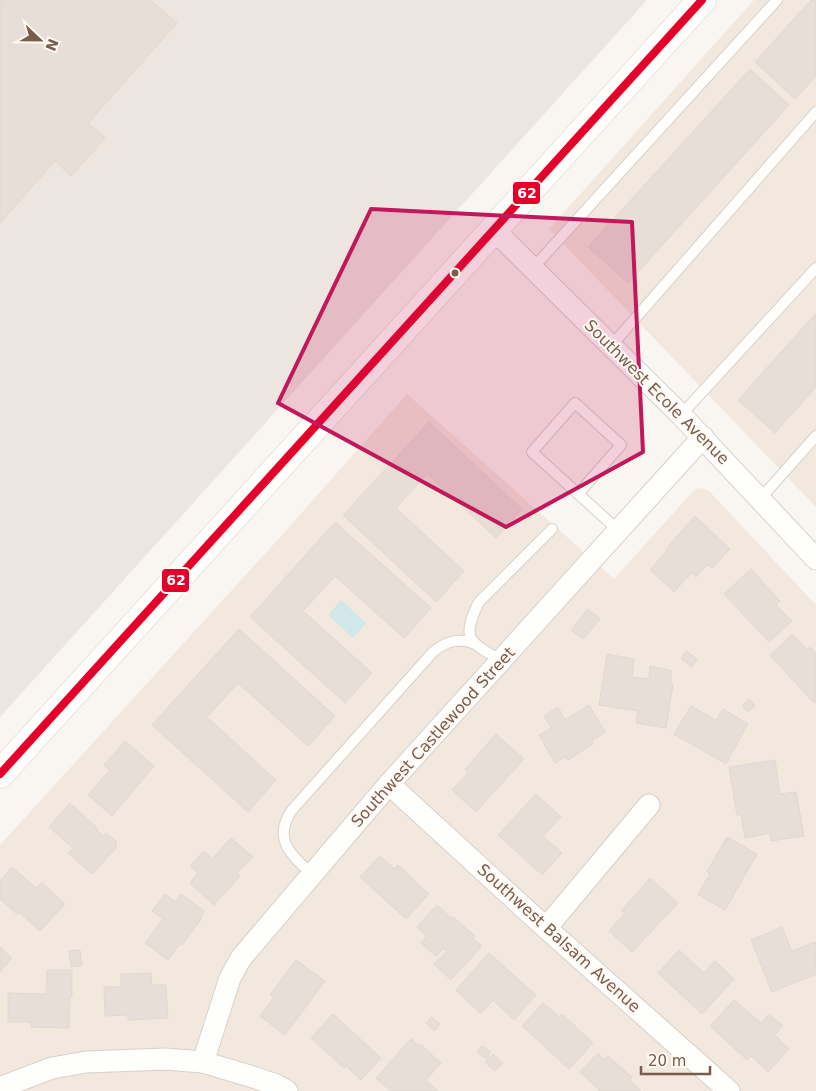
<svg xmlns="http://www.w3.org/2000/svg" width="816" height="1091" font-family="'DejaVu Sans',sans-serif">
<style>
.residential{fill:#f2e8de}
.industrial{fill:#ede5e0}
.water{fill:#d0e8ea}
.building{fill:#e6ded7;stroke:#e2d8d2}
.lines{fill:none;stroke-linecap:round;stroke-linejoin:round}
.service-casing{stroke:#d7d1cb;stroke-width:12}
.minor-casing{stroke:#d7d1cb;stroke-width:23}
.secondary-casing{stroke:#d9d2cb;stroke-width:29}
.service{stroke:#fefefd;stroke-width:10}
.minor{stroke:#fefefd;stroke-width:21}
.secondary{stroke:#fefefd;stroke-width:28}
.bus-1-casing{stroke:#fffaf3;stroke-width:11}
.bus-1{stroke:#e4002b;stroke-width:8}
.marked{fill:#c2185b;fill-opacity:0.2;stroke:#c2185b;stroke-width:4;stroke-linejoin:round}
.bus-dot{fill:#7a5c4d;stroke:#fffaf3;stroke-width:2}
.labels{text-anchor:middle;dominant-baseline:central;stroke-width:4;stroke-linejoin:round;paint-order:stroke}
.street-label{font-size:16px;fill:#7a5c4d;stroke:#fffaf3}
.line-badge{stroke:#fffaf3;stroke-width:2}
.badge-label{font-size:14px;text-anchor:middle;font-weight:bold;fill:#fff}
</style>
<rect width="100%" height="100%" fill="#f9f5f0"/>
<g class="residential">
<polygon points="754,0 816,0 816,507 549,229"/>
<polygon points="407,394 614,579 694,490 699,488 704,489 709,491 816,605 816,1091 0,1091 0,845 282,535"/>
</g>
<polygon class="industrial" points="0,0 647,0 0,717"/>
<polygon class="water" points="341,600 366,623 353,638 328,615"/>
<g class="building">
<polygon points="0,0 150,0 177,23 88,123 105,138 71,176 55,161 0,223"/>
<polygon points="811,0 816,0 816,76 795,99 755,62"/>
<polygon points="750,69 789,105 628,283 588,247"/>
<polygon points="816,313 816,387 775,433 738,400"/>
<polygon points="429,422 522,509 496,538 427,474 396,508 464,571 436,602 343,515"/>
<polygon points="695,516 730,549 712,568 707,565 696,577 691,573 674,592 650,570 667,551 665,550"/>
<polygon points="335,522 431,608 404,638 335,576 303,611 372,673 345,703 250,617"/>
<polygon points="751,569 780,601 776,605 792,621 769,642 724,594"/>
<polygon points="588,609 600,619 583,639 571,630"/>
<polygon points="239,629 335,716 308,746 238,683 207,717 276,780 248,812 152,725"/>
<polygon points="793,634 807,650 810,647 816,653 816,702 814,703 770,655"/>
<polygon points="686,651 697,659 692,667 681,658"/>
<polygon points="607,654 634,659 632,677 649,679 650,666 672,671 670,683 673,684 666,728 636,723 638,711 599,705"/>
<polygon points="749,699 755,706 748,712 742,706"/>
<polygon points="589,705 605,732 592,741 593,744 568,760 566,757 555,763 539,735 551,728 544,716 558,707 565,720"/>
<polygon points="691,706 716,720 723,709 748,724 726,764 674,734"/>
<polygon points="496,734 524,759 476,812 452,790 468,773 465,769"/>
<polygon points="125,741 154,766 112,816 88,795 110,770 104,765"/>
<polygon points="775,760 780,794 796,792 804,836 771,841 770,833 745,838 741,815 737,815 729,767"/>
<polygon points="536,794 561,817 543,836 562,853 542,875 498,835"/>
<polygon points="70,803 98,829 97,830 103,836 106,833 117,842 115,845 117,847 92,874 68,853 73,848 49,827"/>
<polygon points="727,837 757,854 725,910 698,894 710,874 707,872"/>
<polygon points="231,838 253,857 237,873 240,876 214,905 190,883 198,873 190,866 204,851 212,859"/>
<polygon points="380,856 395,869 398,865 429,894 406,919 360,877"/>
<polygon points="12,867 36,888 42,883 65,904 40,931 20,913 18,915 0,899 0,881"/>
<polygon points="650,878 678,903 632,952 609,931 625,913 621,911"/>
<polygon points="165,894 175,902 181,894 204,911 200,917 202,918 182,945 180,943 168,960 145,943 163,919 152,911"/>
<polygon points="437,905 451,918 453,917 475,936 473,939 482,946 451,980 434,964 446,952 443,949 436,956 421,943 427,936 417,927"/>
<polygon points="782,927 792,951 815,942 816,945 816,974 772,992 751,940"/>
<polygon points="0,947 12,958 0,972"/>
<polygon points="80,950 82,966 71,967 69,951"/>
<polygon points="679,950 704,973 715,961 734,979 702,1014 658,973"/>
<polygon points="489,953 536,995 514,1020 493,1000 481,1014 456,990"/>
<polygon points="296,960 325,981 285,1035 260,1016 274,997 270,995"/>
<polygon points="47,970 72,970 72,997 70,997 69,1028 31,1027 31,1022 8,1022 8,993 46,994"/>
<polygon points="151,973 152,985 166,985 168,1018 128,1020 128,1015 105,1016 104,987 121,987 121,974"/>
<polygon points="734,1000 761,1023 769,1014 783,1026 775,1035 789,1049 768,1072 751,1056 747,1060 710,1026"/>
<polygon points="543,1003 559,1017 562,1014 593,1043 569,1069 522,1026"/>
<polygon points="333,1014 381,1058 361,1080 346,1066 344,1068 311,1038"/>
<polygon points="432,1017 440,1024 434,1031 426,1023"/>
<polygon points="411,1039 418,1045 420,1044 441,1063 426,1080 438,1091 391,1091 376,1078"/>
<polygon points="482,1046 491,1052 486,1059 477,1052"/>
<polygon points="598,1053 605,1060 608,1056 632,1077 630,1080 641,1091 598,1091 599,1090 580,1072"/>
<polygon points="493,1054 503,1063 495,1071 485,1062"/>
</g>
<g class="lines">
<defs>
<g id="service">
<polyline points="533,268 777,0"/>
<polyline points="611,346 816,112"/>
<polyline points="681,415 816,268"/>
<polyline points="578,494 621,445 575,403 532,452 618,530"/>
<polyline points="761,498 816,436"/>
<path d="M502 661C493 655 477 648 472 640 465 630 474 612 479 602L552 529"/>
<path d="M312 874C291 855 272 839 292 810L433 652C446 641 459 637 475 644"/>
</g>
<g id="minor">
<polyline points="494,230 681,415 816,559"/>
<polyline points="389,784 546,928 729,1091"/>
<polyline points="546,928 649,805"/>
<polyline points="203,1062 230,978 241,958 389,784 703,437"/>
<polyline points="2,1087 52,1068 86,1062 165,1059 203,1062 256,1078 276,1085 287,1091"/>
</g>
<polyline id="secondary" points="0,774 702,0"/>
</defs>
<use href="#service" class="service-casing"/>
<use href="#minor" class="minor-casing"/>
<use href="#secondary" class="secondary-casing"/>
<use href="#service" class="service"/>
<use href="#minor" class="minor"/>
<use href="#secondary" class="secondary"/>
<defs>
<polyline id="bus-1" points="0,774 702,0"/>
</defs>
<use href="#bus-1" class="bus-1-casing"/>
<use href="#bus-1" class="bus-1"/>
</g>
<path class="marked" d="M371 209 632 222 643 452 506 527 278 403Z"/>
<circle class="bus-dot" cx="455" cy="273" r="4.5"/>
<g class="labels">
<g class="street-label">
<text transform="translate(657 392) rotate(45)">Southwest Ecole Avenue</text>
<text transform="translate(433 737) rotate(-48)">Southwest Castlewood Street</text>
<text transform="translate(559 938) rotate(42)">Southwest Balsam Avenue</text>
</g>
</g>
<g class="line-badge">
<rect x="512" y="181" width="29" height="24" rx="5" fill="#e4002b"/>
<rect x="161" y="568" width="29" height="25" rx="5" fill="#e4002b"/>
</g>
<g class="badge-label">
<text x="527" y="198">62</text>
<text x="176" y="585">62</text>
</g>
<g transform="translate(40 40) rotate(112)" stroke="#fffaf3" stroke-width="4" paint-order="stroke">
<path d="M0-4L9 19L0 12L-9 19Z" fill="#7a5c4d"/>
<text y="-8" font-size="14" font-weight="bold" text-anchor="middle" fill="#7a5c4d">N</text>
</g>
<path d="M641 1066v8h69v-8" fill="none" stroke="#7a5c4d" stroke-width="2.5"/>
<text x="648" y="1066" font-size="15" fill="#7a5c4d" stroke="#fffaf3" stroke-width="4" paint-order="stroke">20 m</text>
</svg>
